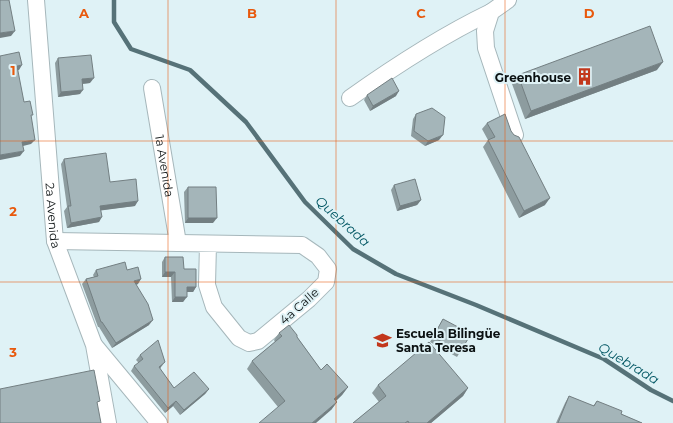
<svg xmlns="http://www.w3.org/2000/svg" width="673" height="423" font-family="Montserrat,sans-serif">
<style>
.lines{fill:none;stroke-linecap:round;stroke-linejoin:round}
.stream{stroke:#567278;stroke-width:4.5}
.minor-casing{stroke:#a6b7bb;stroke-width:18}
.minor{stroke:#fff;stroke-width:16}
.wall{fill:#8d9c9f}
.shaded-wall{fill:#737f82}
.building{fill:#a4b5b9;stroke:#737f82}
.grid{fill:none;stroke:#e8590c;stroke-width:1;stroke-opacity:0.55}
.labels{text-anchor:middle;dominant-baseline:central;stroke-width:4;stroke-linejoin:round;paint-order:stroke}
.poi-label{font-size:12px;font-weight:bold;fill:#0b1112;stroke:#dff2f6;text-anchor:end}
.street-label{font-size:12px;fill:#0b1112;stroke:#dff2f6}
.water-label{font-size:13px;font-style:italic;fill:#005663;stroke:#dff2f6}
.grid-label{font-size:13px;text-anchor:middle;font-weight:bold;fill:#e8590c;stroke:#dff2f6;stroke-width:4;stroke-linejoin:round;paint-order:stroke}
</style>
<rect width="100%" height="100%" fill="#dff2f6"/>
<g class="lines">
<polyline class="stream" points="114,0 114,22 131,49 190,70 246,122 305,202 353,249 396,274 476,305 604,359 651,390 673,401"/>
<defs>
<g id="minor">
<path id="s1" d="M36 0 55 241 94 345 108 423"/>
<polyline points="508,0 491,12 485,31 486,48 515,135"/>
<path id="s2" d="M152 88 178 243"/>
<path d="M350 98C395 66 441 36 491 12"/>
<polyline points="55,241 302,245 318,256 328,269 326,282 309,299 258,341 249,343 239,338 214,307 207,285 208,244"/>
<polyline points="95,346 159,423"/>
</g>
</defs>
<use href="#minor" class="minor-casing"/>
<use href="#minor" class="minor"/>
</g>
<g class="wall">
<polygon points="58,58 90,83 83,84 80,94 58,97 55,63"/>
<polygon points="657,70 525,119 512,84 518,75"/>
<polygon points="367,95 396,96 370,111 364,100"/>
<polygon points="416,114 439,140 425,146 411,136 413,119"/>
<polygon points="487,123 511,131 545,205 519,218 483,147 488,140 482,129"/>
<polygon points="64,159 110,182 135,206 101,210 99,222 67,228 64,211 67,207 61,164"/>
<polygon points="394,185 421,200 417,205 397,211 391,190"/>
<polygon points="188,187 213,223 185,223 184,192"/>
<polygon points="165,257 184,269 196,287 193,292 187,292 183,302 172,302 171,277 162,277 162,262"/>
<polygon points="96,270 127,270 138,284 136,285 149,325 112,348 99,327 98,327 82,284 86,279 94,277 93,275"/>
<polygon points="443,319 460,352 457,357 430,342"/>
<polygon points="279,333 297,337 321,370 348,387 342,395 336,401 337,402 331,410 278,407 247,369 252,361 275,342 274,340"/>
<polygon points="140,355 161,367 160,369 174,388 209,389 205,394 180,415 173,406 165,413 131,371 134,366 139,363 136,360"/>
<polygon points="378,385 468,388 463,396 431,423 353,423 379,402 372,393"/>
<polygon points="569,396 593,406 597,401 621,414 642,423 556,423 565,403"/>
</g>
<g class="shaded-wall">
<polygon points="15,31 11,36 0,38 0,33"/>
<polygon points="663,62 657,70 525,119 531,111"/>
<polygon points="22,65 19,70 13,71 17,66"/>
<polygon points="94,78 90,83 79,84 82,79"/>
<polygon points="83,90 80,94 58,97 61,92"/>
<polygon points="399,91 396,96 370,111 373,106"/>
<polygon points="443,135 439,140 425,146 428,141"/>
<polygon points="35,140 31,144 19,147 22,142"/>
<polygon points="24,151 20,156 0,160 0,155"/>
<polygon points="550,198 545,205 519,218 524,211"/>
<polygon points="421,200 417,205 397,211 400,206"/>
<polygon points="138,201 135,206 97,211 100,206"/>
<polygon points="102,217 99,222 67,228 71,223"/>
<polygon points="188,218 217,218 213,223 185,223"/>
<polygon points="165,272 175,272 171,277 162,277"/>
<polygon points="141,279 138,284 131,286 134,281"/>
<polygon points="187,287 196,287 193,292 183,292"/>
<polygon points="175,297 187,297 183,302 172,302"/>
<polygon points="153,320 149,325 112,348 116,343"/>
<polygon points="165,362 161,367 155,372 159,367"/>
<polygon points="348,387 342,395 329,407 334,399"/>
<polygon points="468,388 463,396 431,423 427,423"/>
<polygon points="209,389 205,394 180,415 184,410"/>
<polygon points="176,401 173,406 165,413 168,408"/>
<polygon points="337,402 331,410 316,423 312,423"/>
</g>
<g class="building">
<polygon points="0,0 9,0 15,31 0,33"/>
<polygon points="650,26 663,62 531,111 518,75"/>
<polygon points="19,52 22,65 17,66 24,102 30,101 33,115 31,115 35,140 22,142 24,151 0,155 0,56"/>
<polygon points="91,55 94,78 82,79 83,90 61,92 58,58"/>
<polygon points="392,78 399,91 373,106 367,95"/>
<polygon points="432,108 445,117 443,135 428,141 414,131 416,114"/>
<polygon points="505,114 511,131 514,135 519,137 550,198 524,211 488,140 495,137 487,123"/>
<polygon points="106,153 110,182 136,179 138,201 100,206 102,217 71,223 68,206 71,206 64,159"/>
<polygon points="415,179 421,200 400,206 394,185"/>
<polygon points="188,187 216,187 217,218 188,218"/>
<polygon points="165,257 183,257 184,269 196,269 196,287 187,287 187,297 175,297 175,272 165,272"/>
<polygon points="125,262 127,270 138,267 141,279 134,281 148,304 153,320 116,343 102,322 101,322 86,279 98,276 96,270"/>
<polygon points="443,319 471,334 460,352 433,337"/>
<polygon points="289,325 297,335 297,337 321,370 327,364 348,387 334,399 337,402 312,423 259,423 285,401 252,361 282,336 279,333"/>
<polygon points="158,340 165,362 159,367 174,388 194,372 209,389 184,410 176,401 168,408 134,366 143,359 140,355"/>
<polygon points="429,342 468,388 427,423 409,423 408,421 405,423 353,423 386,396 378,385"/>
<polygon points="94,370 100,401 97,402 101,423 0,423 0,389"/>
<polygon points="569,396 594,406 597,401 622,411 621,414 642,423 558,423"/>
</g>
<path class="grid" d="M168 0V423M336 0V423M505 0V423M0 141H673M0 282H673"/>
<defs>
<symbol id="building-bare" viewBox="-9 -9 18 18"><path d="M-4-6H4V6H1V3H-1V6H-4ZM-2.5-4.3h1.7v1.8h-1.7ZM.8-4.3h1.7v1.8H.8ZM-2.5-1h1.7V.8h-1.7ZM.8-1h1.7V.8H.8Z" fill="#c2371c" stroke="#dff2f6" stroke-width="2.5" paint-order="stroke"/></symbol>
<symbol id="school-bare" viewBox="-9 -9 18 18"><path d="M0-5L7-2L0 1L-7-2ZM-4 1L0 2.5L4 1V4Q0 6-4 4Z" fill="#c2371c" stroke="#dff2f6" stroke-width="2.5" paint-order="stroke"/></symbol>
</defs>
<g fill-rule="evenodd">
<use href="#building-bare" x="572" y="64" width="25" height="25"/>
<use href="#school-bare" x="370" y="328" width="25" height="25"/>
</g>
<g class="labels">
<g class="poi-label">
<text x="571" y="77">Greenhouse</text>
<text x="396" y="333" text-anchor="start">Escuela Bilingüe<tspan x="396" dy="14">Santa Teresa</tspan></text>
</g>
<g class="street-label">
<text stroke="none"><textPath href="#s2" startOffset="79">1a Avenida</textPath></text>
<text stroke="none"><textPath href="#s1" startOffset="216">2a Avenida</textPath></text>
<text transform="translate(299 306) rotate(-42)">4a Calle</text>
</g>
<g class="water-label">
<text transform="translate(343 221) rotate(42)">Quebrada</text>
<text transform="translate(629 363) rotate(31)">Quebrada</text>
</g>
</g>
<g class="grid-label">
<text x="84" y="18">A</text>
<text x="252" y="18">B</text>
<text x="421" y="18">C</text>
<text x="589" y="18">D</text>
<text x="13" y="75">1</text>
<text x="13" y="216">2</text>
<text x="13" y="357">3</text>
</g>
</svg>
